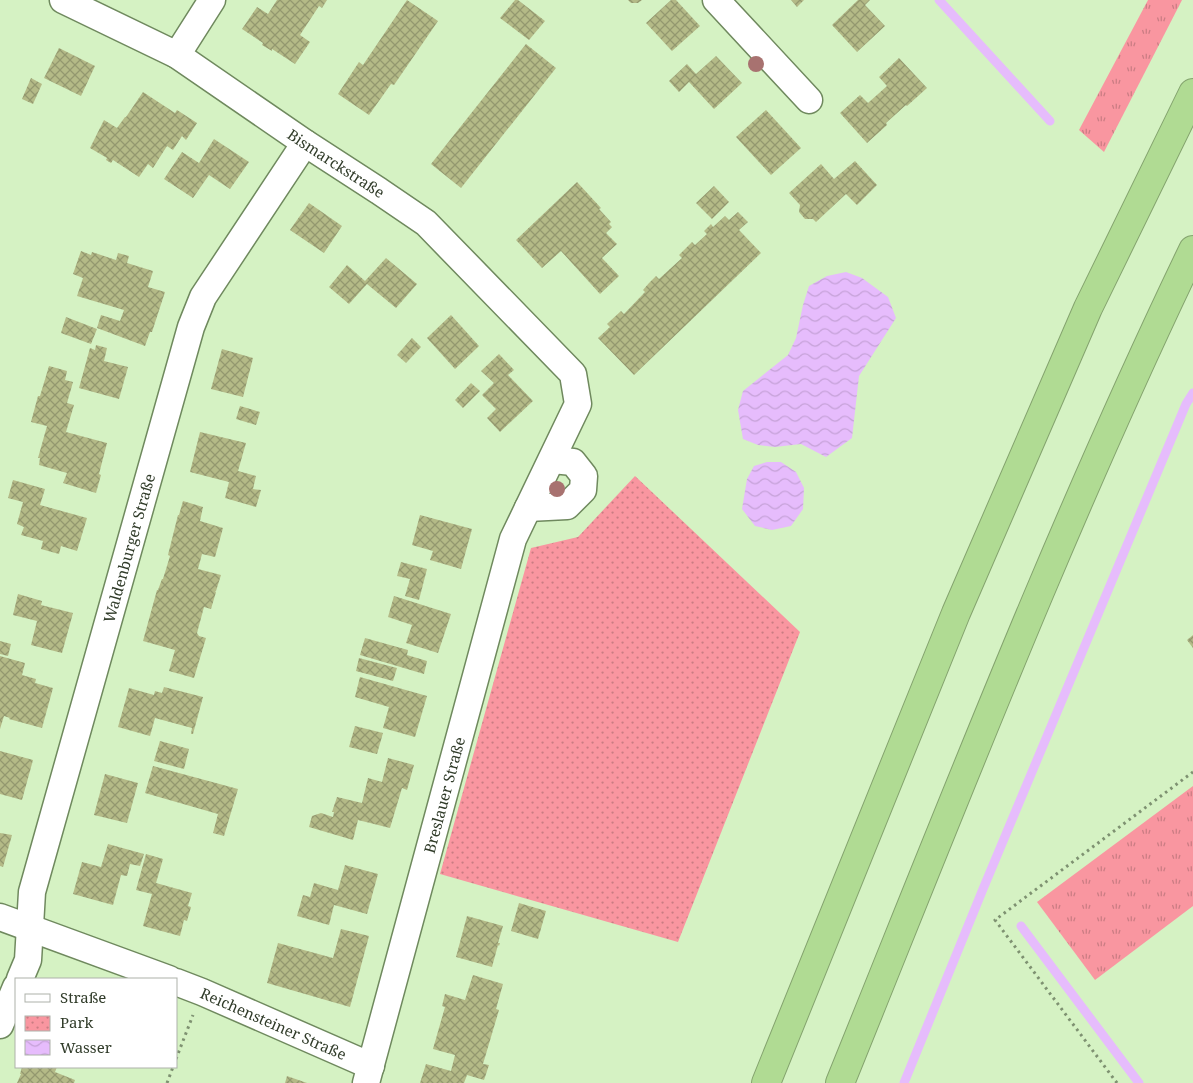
<svg xmlns="http://www.w3.org/2000/svg" width="1193" height="1083" font-family="'Noto Serif',serif">
<style>
.grass{fill:url(#grass-tufts)}
.park{fill:url(#park-dots)}
.water{fill:url(#water-waves)}
.lines{fill:none;stroke-linecap:round;stroke-linejoin:round}
.stream{stroke:#e6bcfc;stroke-width:9}
.building{fill:url(#building-cross-hatch)}
.minor-casing{stroke:#6f895e;stroke-width:29}
.motorway-casing{stroke:#84a36e;stroke-width:30}
.path{stroke:#7e9171;stroke-width:3;stroke-dasharray:2.5 4;stroke-linecap:butt}
.minor{stroke:#fff;stroke-width:26}
.motorway{stroke:#b0db93;stroke-width:28}
.tree{fill:#a87270}
.labels{text-anchor:middle;dominant-baseline:central;stroke-width:4;stroke-linejoin:round;paint-order:stroke}
.street-label{font-size:15px;fill:#313c2a;stroke:#fff}
</style>
<defs>
<pattern id="grass-tufts" width="24" height="20" patternUnits="userSpaceOnUse" patternTransform="scale(1.25)"><rect width="24" height="20" fill="#f996a0"/><path d="M3 7l-1-3M5 7V3M7 7l1-3M15 17l-1-3M17 17v-4M19 17l1-3" fill="none" stroke="#ca7c83"/></pattern>
<pattern id="park-dots" width="8" height="8" patternUnits="userSpaceOnUse" patternTransform="scale(1.25)"><rect width="8" height="8" fill="#f996a0"/><path d="M2 2h.1M6 6h.1" fill="none" stroke="#ca7c83" stroke-width="1.8" stroke-linecap="round"/></pattern>
<pattern id="water-waves" width="16" height="10" patternUnits="userSpaceOnUse" patternTransform="scale(1.25)"><rect width="16" height="10" fill="#e6bcfc"/><path d="M0 5q4-4 8 0t8 0" fill="none" stroke="#c6a2d8"/></pattern>
<pattern id="building-cross-hatch" width="8" height="8" patternUnits="userSpaceOnUse" patternTransform="scale(1.25)"><rect width="8" height="8" fill="#b4ba87"/><path d="M0 0l8 8M0 8l8-8" fill="none" stroke="#93986f"/></pattern>
</defs>
<rect width="100%" height="100%" fill="#d5f2c3"/>
<g class="grass">
<polygon points="1148,0 1182,0 1104,152 1079,130"/>
<polygon points="1193,786 1193,906 1095,980 1037,902"/>
</g>
<polygon class="park" points="635,476 800,632 678,942 440,874 531,548 578,537"/>
<g class="water">
<polygon points="846,272 862,278 888,297 896,318 859,376 852,438 826,457 801,444 775,447 758,445 743,439 738,410 743,391 788,355 796,338 803,305 809,286 827,276"/>
<polygon points="767,462 781,462 796,472 804,488 803,509 791,526 772,530 755,526 742,509 747,479 754,466"/>
</g>
<g class="lines">
<g class="stream">
<polyline points="939,0 1050,121"/>
<polyline points="1021,926 1139,1083"/>
<polyline points="904,1083 983,889 1186,404 1193,393"/>
</g>
</g>
<g class="building">
<polygon points="277,0 327,0 322,8 319,6 300,35 310,42 295,64 272,49 272,51 262,45 263,43 242,29 257,7 268,14"/>
<polygon points="407,0 438,21 394,85 391,84 369,115 338,94 359,62 363,65"/>
<polygon points="515,0 518,0 545,21 529,40 500,18"/>
<polygon points="628,0 642,0 638,3 631,3"/>
<polygon points="671,0 676,0 700,26 672,51 646,23"/>
<polygon points="791,0 804,0 797,7"/>
<polygon points="858,0 870,0 865,5 885,26 857,52 832,25"/>
<polygon points="526,44 556,68 461,188 431,164"/>
<polygon points="59,48 95,66 81,96 44,78"/>
<polygon points="716,56 742,83 714,109 689,82 679,92 669,81 687,64 696,74"/>
<polygon points="899,58 927,88 907,106 906,105 886,123 887,125 867,143 840,113 860,95 868,103 887,86 879,77"/>
<polygon points="31,78 42,84 33,104 22,99"/>
<polygon points="143,92 175,113 177,110 197,123 186,140 182,136 173,150 167,146 153,168 148,164 139,177 113,160 111,163 106,160 107,158 90,148 104,120 117,128 125,117 126,117"/>
<polygon points="766,110 801,148 771,175 736,137"/>
<polygon points="214,139 249,162 230,189 209,175 193,198 164,179 182,152 199,163"/>
<polygon points="855,161 877,185 857,205 846,194 816,222 813,219 805,219 799,212 800,205 789,193 821,164 834,179"/>
<polygon points="577,182 601,208 599,209 611,222 609,224 612,227 606,233 617,244 602,258 619,276 600,294 561,251 542,268 516,240"/>
<polygon points="714,186 729,202 712,219 696,203"/>
<polygon points="309,203 342,226 324,253 290,230"/>
<polygon points="738,212 748,222 739,230 761,253 634,375 598,338 610,327 607,324 621,311 624,314 645,292 643,290 649,283 656,276 659,279 682,258 679,255 692,242 695,245 707,234 704,231 711,224 713,227 725,216 729,220"/>
<polygon points="81,251 91,255 92,252 116,260 118,253 129,256 127,263 153,271 148,287 165,292 152,332 150,332 145,346 97,328 101,315 120,321 124,310 77,296 83,278 73,274"/>
<polygon points="386,258 417,284 396,308 367,284 349,304 329,287 347,265 365,281"/>
<polygon points="451,315 479,346 455,369 427,338"/>
<polygon points="66,317 97,329 91,344 61,333"/>
<polygon points="412,338 421,347 406,363 397,355"/>
<polygon points="96,345 107,348 104,361 128,367 119,399 79,388 90,348 95,350"/>
<polygon points="222,349 253,358 243,397 211,389"/>
<polygon points="499,354 514,370 508,375 533,401 500,432 487,418 496,409 482,395 494,383 481,371"/>
<polygon points="49,366 67,371 65,380 73,382 67,403 74,405 66,432 107,443 99,474 101,475 96,493 63,483 67,473 39,465 40,458 38,458 47,426 31,422 38,396 40,396"/>
<polygon points="471,383 480,391 463,408 455,400"/>
<polygon points="240,406 260,412 256,425 236,419"/>
<polygon points="200,432 246,443 238,471 256,476 253,489 261,490 256,507 225,498 229,482 190,472"/>
<polygon points="13,480 45,489 40,505 87,518 77,551 61,546 59,554 41,549 43,541 21,535 24,527 17,524 23,502 8,498"/>
<polygon points="183,501 203,507 200,521 223,528 215,557 202,554 198,569 221,575 216,591 215,591 216,592 211,609 204,607 197,633 199,636 206,638 194,678 169,671 175,650 143,641 157,590 158,590 162,579 163,579 170,556 168,555 178,515 179,515"/>
<polygon points="420,515 472,529 461,569 430,560 433,551 412,545"/>
<polygon points="401,562 427,569 419,600 405,596 410,579 397,576"/>
<polygon points="18,594 42,601 41,605 73,613 62,653 31,645 37,621 13,615"/>
<polygon points="394,596 451,614 438,653 406,643 412,625 388,617"/>
<polygon points="1193,635 1193,648 1187,640"/>
<polygon points="365,638 408,650 407,655 427,661 424,674 360,655"/>
<polygon points="0,641 11,644 8,656 0,654"/>
<polygon points="0,656 25,663 22,675 36,679 35,683 53,688 42,728 9,719 10,718 4,716 0,729"/>
<polygon points="359,658 397,668 393,681 356,671"/>
<polygon points="360,677 427,696 415,737 383,728 389,707 355,697"/>
<polygon points="164,687 203,697 193,734 191,734 192,728 155,718 150,736 118,727 129,688 154,695 155,691 162,693"/>
<polygon points="355,726 383,733 377,754 349,747"/>
<polygon points="160,741 189,749 184,769 154,761"/>
<polygon points="0,751 33,760 22,800 0,794"/>
<polygon points="388,758 414,765 407,790 402,788 390,828 358,820 353,840 309,827 312,816 321,813 333,817 334,812 332,812 337,797 362,803 368,778 382,782"/>
<polygon points="153,766 238,789 224,836 213,833 218,814 145,793"/>
<polygon points="105,774 138,783 127,823 94,815"/>
<polygon points="0,833 12,835 3,867 0,866"/>
<polygon points="108,844 144,854 140,866 130,864 127,876 121,875 113,905 73,894 82,862 101,867"/>
<polygon points="146,854 163,859 156,883 192,893 188,906 191,907 187,921 184,920 180,936 143,926 152,894 136,890"/>
<polygon points="345,865 378,874 367,914 334,905 329,925 297,916 303,895 310,897 314,883 338,890"/>
<polygon points="519,903 546,911 538,939 511,931"/>
<polygon points="467,916 503,926 498,943 500,943 499,946 498,945 492,967 456,957"/>
<polygon points="341,929 369,936 350,1007 267,983 278,943 333,958"/>
<polygon points="473,975 503,984 496,1009 499,1010 483,1064 489,1065 484,1080 467,1075 464,1083 420,1083 426,1064 451,1071 455,1055 433,1049 445,1007 442,1006 445,994 465,1000"/>
<polygon points="22,1067 57,1067 55,1072 75,1080 74,1083 17,1083 21,1074 20,1074"/>
<polygon points="287,1076 307,1083 285,1083"/>
</g>
<g class="lines">
<defs>
<g id="minor">
<path id="s1" d="M63 0 177 55 305 143 379 191 426 223 573 374 578 404 513 539 366 1083"/>
<polyline points="716,0 809,100"/>
<polyline points="177,55 212,0"/>
<polyline points="528,508 567,506 583,490 584,476 573,462 552,460"/>
<polyline points="0,917 169,979"/>
<path id="s2" d="M20 979 28 960 32 892 191 327 203 297 305 143"/>
<path id="s3" d="M176 982 202 992 371 1066"/>
<polyline points="0,1025 16,987"/>
</g>
<g id="motorway">
<polyline points="766,1083 956,613 1088,308 1193,93"/>
<path d="M840 1083C953 804 1062 522 1193 250"/>
</g>
</defs>
<use href="#minor" class="minor-casing"/>
<use href="#motorway" class="motorway-casing"/>
<g class="path">
<polyline points="176,1059 193,1015"/>
<polyline points="167,1083 173,1067"/>
<polyline points="1117,1083 995,920 1193,772"/>
</g>
<use href="#minor" class="minor"/>
<use href="#motorway" class="motorway"/>
</g>
<g class="tree">
<circle cx="756" cy="64" r="8"/>
<circle cx="557" cy="489" r="8"/>
</g>
<g class="labels">
<g class="street-label">
<text stroke="none"><textPath href="#s1" startOffset="319">Bismarckstraße</textPath></text>
<text stroke="none"><textPath href="#s2" startOffset="446">Waldenburger Straße</textPath></text>
<text transform="translate(444 795) rotate(-75)">Breslauer Straße</text>
<text stroke="none"><textPath href="#s3" startOffset="106">Reichensteiner Straße</textPath></text>
</g>
</g>
<rect x="15" y="978" width="162" height="90" fill="#ffffff" stroke="#adb1aa"/>
<rect x="25" y="994" width="25" height="8" fill="#ffffff" stroke="#adb1aa"/>
<text x="60" y="1003" font-size="15" fill="#313c2a">Straße</text>
<rect x="25" y="1016" width="25" height="15" fill="url(#park-dots)" stroke="#adb1aa"/>
<text x="60" y="1028" font-size="15" fill="#313c2a">Park</text>
<rect x="25" y="1040" width="25" height="15" fill="url(#water-waves)" stroke="#adb1aa"/>
<text x="60" y="1053" font-size="15" fill="#313c2a">Wasser</text>
</svg>
